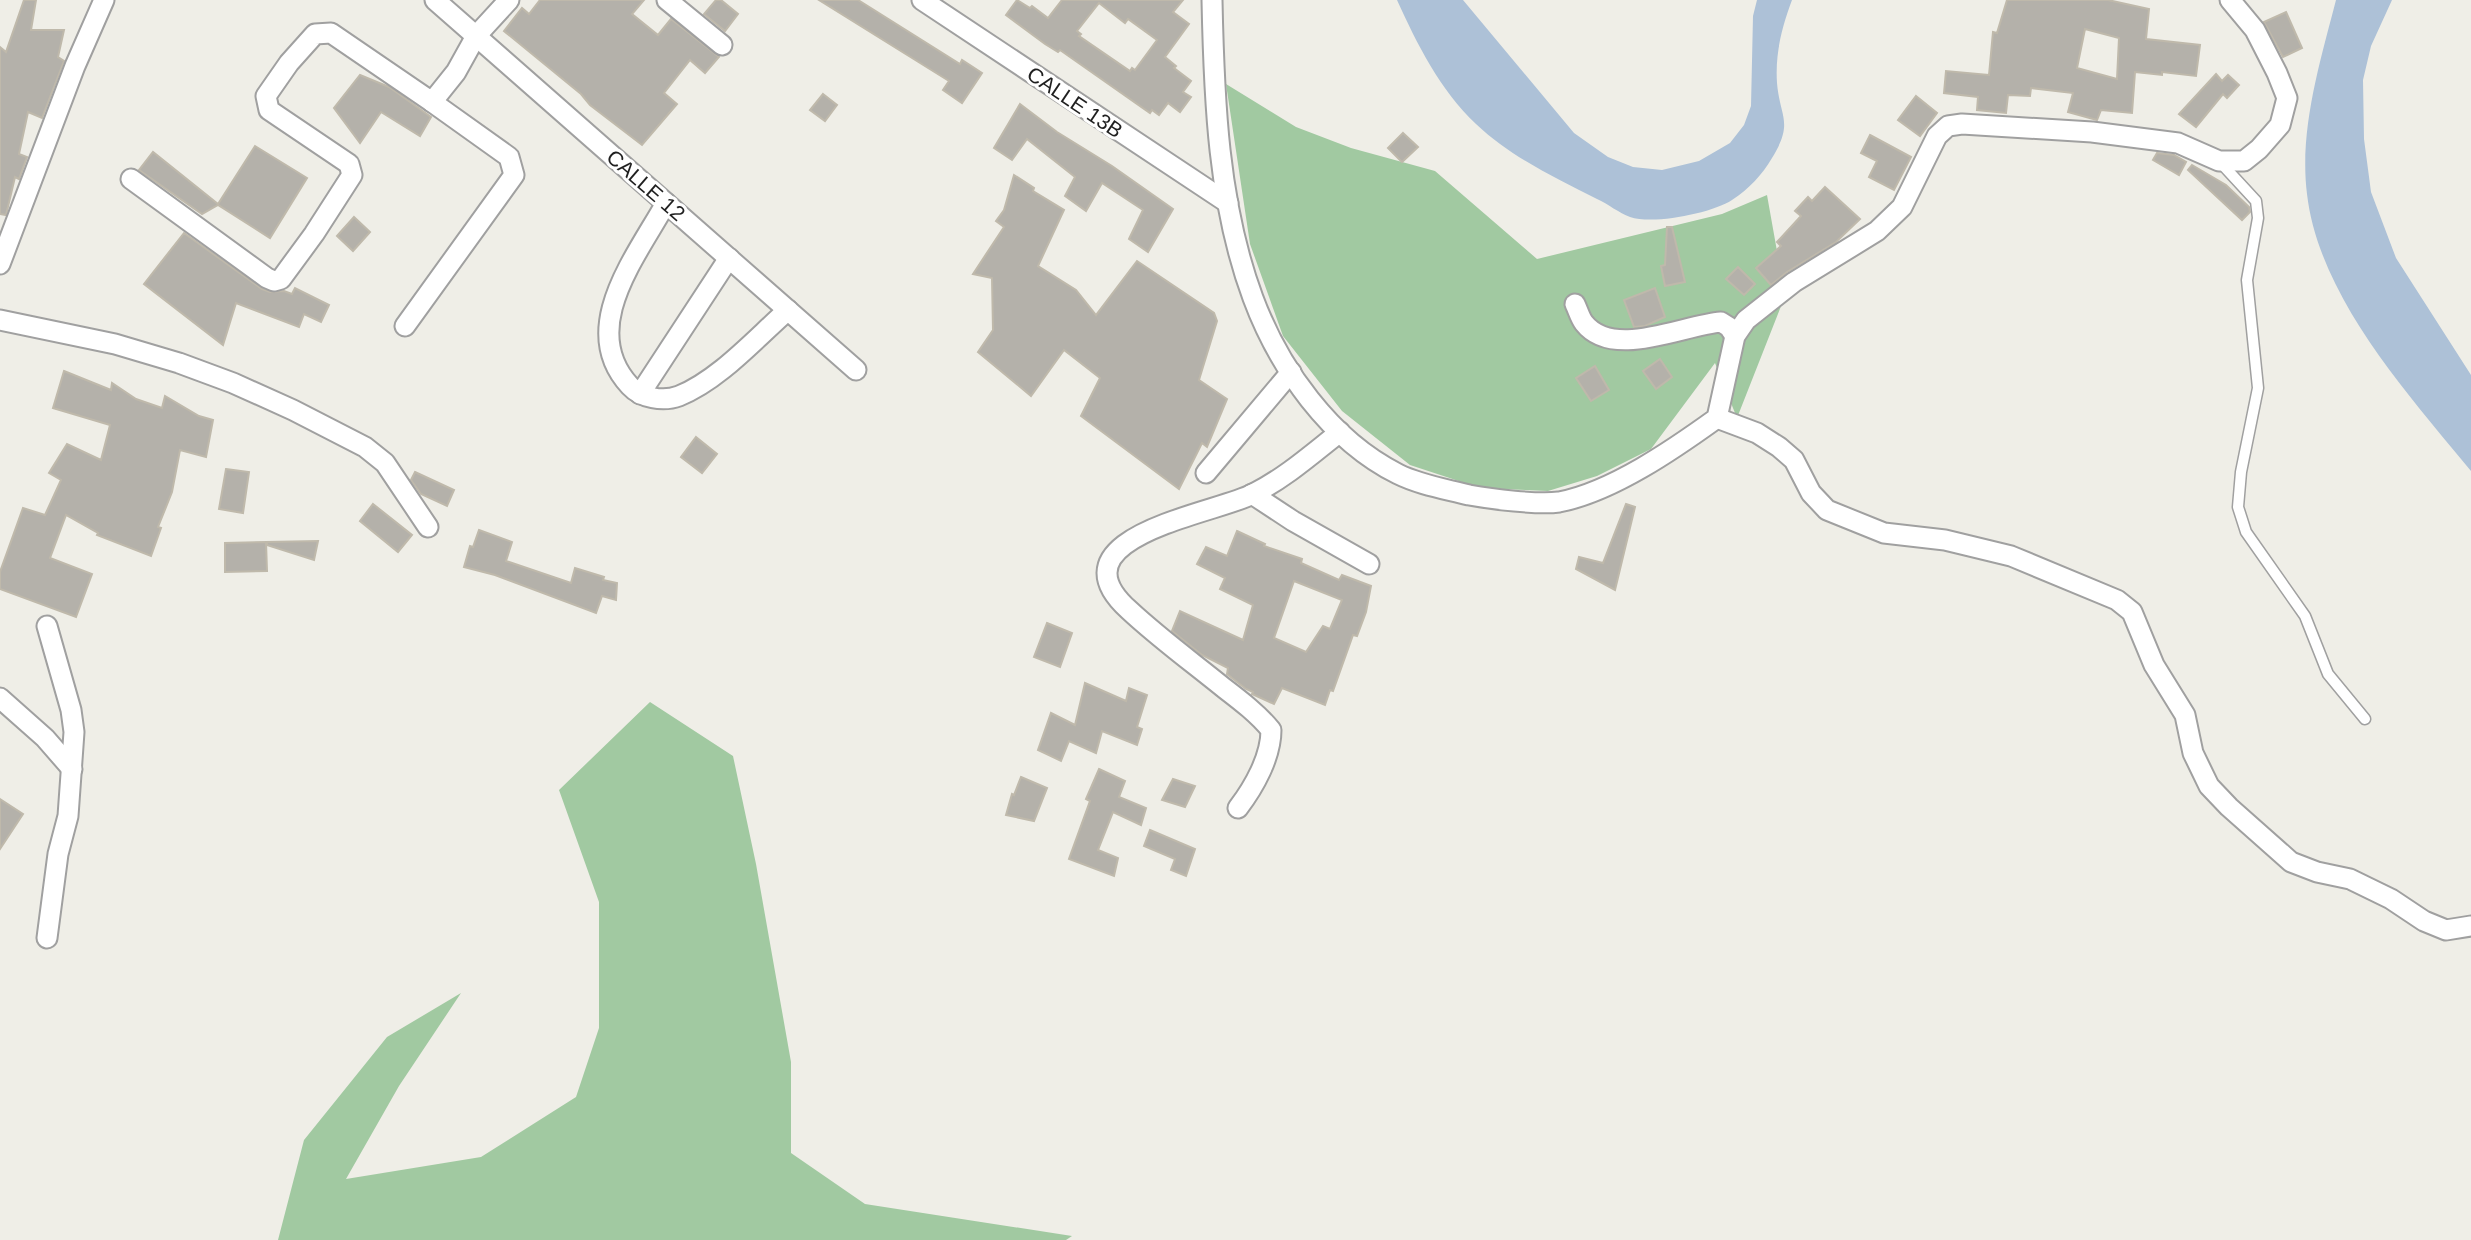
<svg xmlns="http://www.w3.org/2000/svg" width="2471" height="1240" font-family="Helvetica,sans-serif">
<style>
.forest{fill:#a1c9a1}
.water{fill:#adc1d7}
.building{fill:#b4b1aa;stroke:#bfb9ab;stroke-width:2;fill-rule:evenodd}
.lines{fill:none;stroke-linecap:round;stroke-linejoin:round}
.service-casing{stroke:#a0a0a0;stroke-width:13}
.minor-casing{stroke:#a0a0a0;stroke-width:23}
.service{stroke:#fff;stroke-width:10}
.minor{stroke:#fff;stroke-width:19}
.labels{text-anchor:middle;dominant-baseline:central;stroke-width:6;stroke-linejoin:round;paint-order:stroke}
.street-label{font-size:21px;fill:#1f1f1f;stroke:#fff}
</style>
<rect width="100%" height="100%" fill="#efeee7"/>
<g class="forest">
<polygon points="1226,84 1296,127 1351,148 1435,171 1537,259 1722,214 1767,195 1785,296 1737,418 1715,363 1651,449 1597,476 1548,491 1480,488 1410,465 1342,411 1283,336 1250,244"/>
<polygon points="650,702 733,756 756,864 791,1062 791,1153 865,1204 1072,1236 1066,1240 278,1240 304,1140 387,1037 461,993 399,1086 346,1179 481,1157 576,1097 599,1028 599,902 559,790"/>
</g>
<g class="water">
<path d="M1397 0H1463L1574 133 1608 157 1633 167 1662 170 1699 161 1730 143 1744 125 1751 106 1753 16 1757 0H1792C1782 27 1775 53 1777 83 1780 118 1794 122 1772 158 1762 175 1749 189 1732 200 1712 213 1654 225 1630 217 1619 213 1608 204 1597 199 1555 178 1511 157 1476 124 1440 90 1417 44 1397 0Z"/>
<path d="M2336 0H2392L2371 46 2363 80 2364 139 2371 192 2396 258 2471 375V471C2408 394 2319 297 2307 194 2299 130 2320 62 2336 0Z"/>
</g>
<g class="building">
<polygon points="24,0 36,0 31,30 64,30 58,57 64,61 42,118 28,112 19,154 27,157 19,179 15,177 6,215 0,214 0,47 6,52"/>
<polygon points="540,0 644,0 632,14 658,35 671,19 719,57 705,73 690,60 664,93 677,104 642,145 590,105 581,94 504,31 522,8 529,14"/>
<polygon points="716,0 721,0 738,14 725,31 704,14"/>
<polygon points="819,0 858,0 960,64 962,60 982,73 962,103 943,90 949,81"/>
<path d="M1017 0 1030 8 1032 6 1048 18 1062 0H1183L1173 12 1189 24 1165 57 1176 66 1174 68 1191 81 1183 92 1191 97 1180 112 1168 103 1159 115 1152 110 1150 113 1060 50 1058 52 1045 44 1006 15ZM1099 3 1125 23 1128 19 1157 40 1135 70 1132 68 1130 71 1079 36 1081 34 1077 31Z"/>
<path d="M2007 0H2108L2149 9 2146 39 2200 45 2196 76 2162 72V75L2135 72 2132 113 2101 110 2097 120 2068 112 2073 93 2031 88 2030 96 2008 95 2006 113 1977 110 1978 97 1944 93 1946 71 1989 75 1993 32 1997 33ZM2085 29 2119 38 2117 79 2077 68Z"/>
<polygon points="2286,12 2302,48 2283,57 2264,22"/>
<polygon points="2216,74 2222,81 2228,75 2239,85 2227,98 2223,94 2196,127 2179,114"/>
<polygon points="360,75 389,87 431,117 420,136 381,112 360,143 334,108"/>
<polygon points="823,94 837,105 825,121 810,110"/>
<polygon points="1916,96 1937,113 1920,136 1898,120"/>
<polygon points="1020,104 1057,132 1112,166 1173,209 1148,252 1129,239 1143,210 1102,183 1086,211 1065,196 1075,177 1027,139 1012,160 994,148"/>
<polygon points="1403,133 1418,147 1402,162 1388,148"/>
<polygon points="1870,135 1911,157 1894,190 1869,177 1877,161 1861,153"/>
<polygon points="255,146 307,178 270,238 218,205 202,214 139,170 153,152 218,204"/>
<polygon points="2157,153 2174,155 2186,162 2179,175 2153,160"/>
<polygon points="2192,165 2226,185 2249,207 2250,212 2242,220 2188,170"/>
<polygon points="1014,175 1034,188 1033,191 1064,210 1038,266 1076,290 1096,315 1137,261 1214,313 1217,321 1199,380 1227,399 1207,447 1202,443 1179,489 1081,416 1100,378 1064,350 1031,396 978,352 993,330 992,278 973,274 1004,227 996,221 1004,210"/>
<polygon points="1825,187 1860,219 1836,242 1787,272 1771,285 1756,268 1781,246 1777,242 1801,216 1795,211 1808,197 1812,201"/>
<polygon points="354,217 370,232 353,251 337,236"/>
<polygon points="1667,227 1672,227 1685,282 1665,286 1661,266 1665,265"/>
<polygon points="184,233 262,289 270,292 284,291 292,294 295,288 329,305 321,322 304,314 299,327 236,303 223,345 144,284"/>
<polygon points="1738,267 1755,284 1744,295 1726,279"/>
<polygon points="1655,288 1665,317 1645,326 1634,327 1624,300"/>
<polygon points="1660,359 1672,377 1656,389 1643,371"/>
<polygon points="1595,366 1609,390 1591,401 1576,378"/>
<polygon points="64,371 111,390 112,383 136,399 162,408 165,396 199,416 213,420 206,457 180,450 172,492 158,527 161,528 151,556 97,535 98,533 66,515 50,558 92,574 76,617 0,589 0,572 23,508 45,515 61,480 49,473 67,444 101,460 110,425 53,408"/>
<polygon points="696,437 717,454 702,473 681,457"/>
<polygon points="226,469 249,472 243,513 219,509"/>
<polygon points="415,472 454,490 447,506 421,494 411,480"/>
<polygon points="373,504 412,535 398,552 360,521"/>
<polygon points="1626,504 1635,507 1615,590 1576,569 1579,557 1603,563"/>
<polygon points="479,530 512,542 506,561 571,583 575,568 604,577 603,580 617,583 616,600 602,596 596,613 495,575 464,567 470,546 473,547"/>
<path d="M1237 531 1265 544 1264 546 1302 559 1301 563 1339 580 1342 575 1371 586 1366 612 1357 636 1353 635 1333 691 1330 690 1325 705 1282 688 1274 704 1252 694 1253 692 1246 689 1227 674 1228 668 1202 655 1172 631 1180 611 1243 640 1253 605 1220 589 1225 578 1197 564 1206 547 1227 556ZM1294 581 1342 600 1330 629 1323 626 1306 652 1274 638Z"/>
<polygon points="318,541 314,560 267,545 267,542"/>
<polygon points="266,542 267,571 225,572 225,543"/>
<polygon points="1047,623 1072,633 1060,667 1034,657"/>
<polygon points="1085,683 1126,701 1129,688 1147,695 1137,727 1142,729 1137,745 1102,731 1096,753 1069,741 1061,761 1038,750 1051,713 1075,725"/>
<polygon points="1099,769 1125,781 1119,797 1146,808 1141,825 1113,812 1098,850 1118,858 1114,876 1069,859 1090,801 1086,799"/>
<polygon points="1021,777 1047,788 1034,821 1006,815 1012,794 1014,795"/>
<polygon points="1173,779 1195,786 1185,807 1162,800"/>
<polygon points="0,799 23,814 0,849"/>
<polygon points="1150,830 1195,849 1186,876 1171,870 1175,859 1144,846"/>
</g>
<g class="lines">
<defs>
<polyline id="service" points="2220,162 2256,201 2258,218 2247,280 2258,388 2241,472 2238,507 2246,532 2305,616 2328,674 2365,719"/>
<g id="minor">
<polyline points="435,0 856,370"/>
<polyline points="667,0 722,45"/>
<polyline points="922,0 1228,203"/>
<path d="M1212 0C1214 99 1218 204 1253 298 1279 368 1330 440 1398 474 1420 485 1446 489 1469 495 1491 499 1538 505 1559 502 1612 492 1674 449 1717 418L1735 336 1746 320 1794 282 1877 231 1902 207 1937 136 1948 126 1962 124 2092 132 2178 143 2219 161H2244L2259 149 2280 125 2287 98 2277 73 2255 30 2230 0"/>
<polyline points="131,179 267,278 274,281 281,279 314,234 352,175 349,164 269,110 266,96 289,63 315,34 331,33 432,102 456,72 476,36 509,0"/>
<path d="M666 203C636 257 577 329 630 386 641 398 663 402 679 396 719 380 756 338 788 310"/>
<polyline points="0,264 75,66 104,0"/>
<path d="M1575 304C1578 310 1580 318 1584 323 1613 360 1683 325 1721 322L1729 327 1735 336"/>
<polyline points="0,320 115,344 179,363 233,383 293,410 365,447 385,463 428,527"/>
<polyline points="405,326 514,175 509,157 432,102"/>
<polyline points="640,394 729,258"/>
<polyline points="1717,418 1757,433 1779,447 1794,460 1811,493 1827,510 1884,533 1945,540 2011,556 2117,600 2132,612 2154,665 2185,715 2193,753 2209,786 2229,807 2291,862 2317,872 2350,879 2391,899 2424,921 2446,930 2471,926"/>
<polyline points="1206,473 1291,372"/>
<polyline points="1252,494 1293,521 1369,564"/>
<polyline points="0,698 45,738 72,769"/>
<path d="M1238 808C1254 787 1271 757 1271 730 1258 714 1241 701 1224 688 1192 662 1159 638 1129 610 1048 537 1214 514 1253 494 1285 478 1312 454 1340 432"/>
<polyline points="47,938 58,854 68,816 74,732 71,710 47,626"/>
</g>
</defs>
<use href="#service" class="service-casing"/>
<use href="#minor" class="minor-casing"/>
<use href="#service" class="service"/>
<use href="#minor" class="minor"/>
</g>
<g class="labels">
<g class="street-label">
<text transform="translate(1075 102) rotate(34)">CALLE 13B</text>
<text transform="translate(646 185) rotate(41)">CALLE 12</text>
</g>
</g>
</svg>
